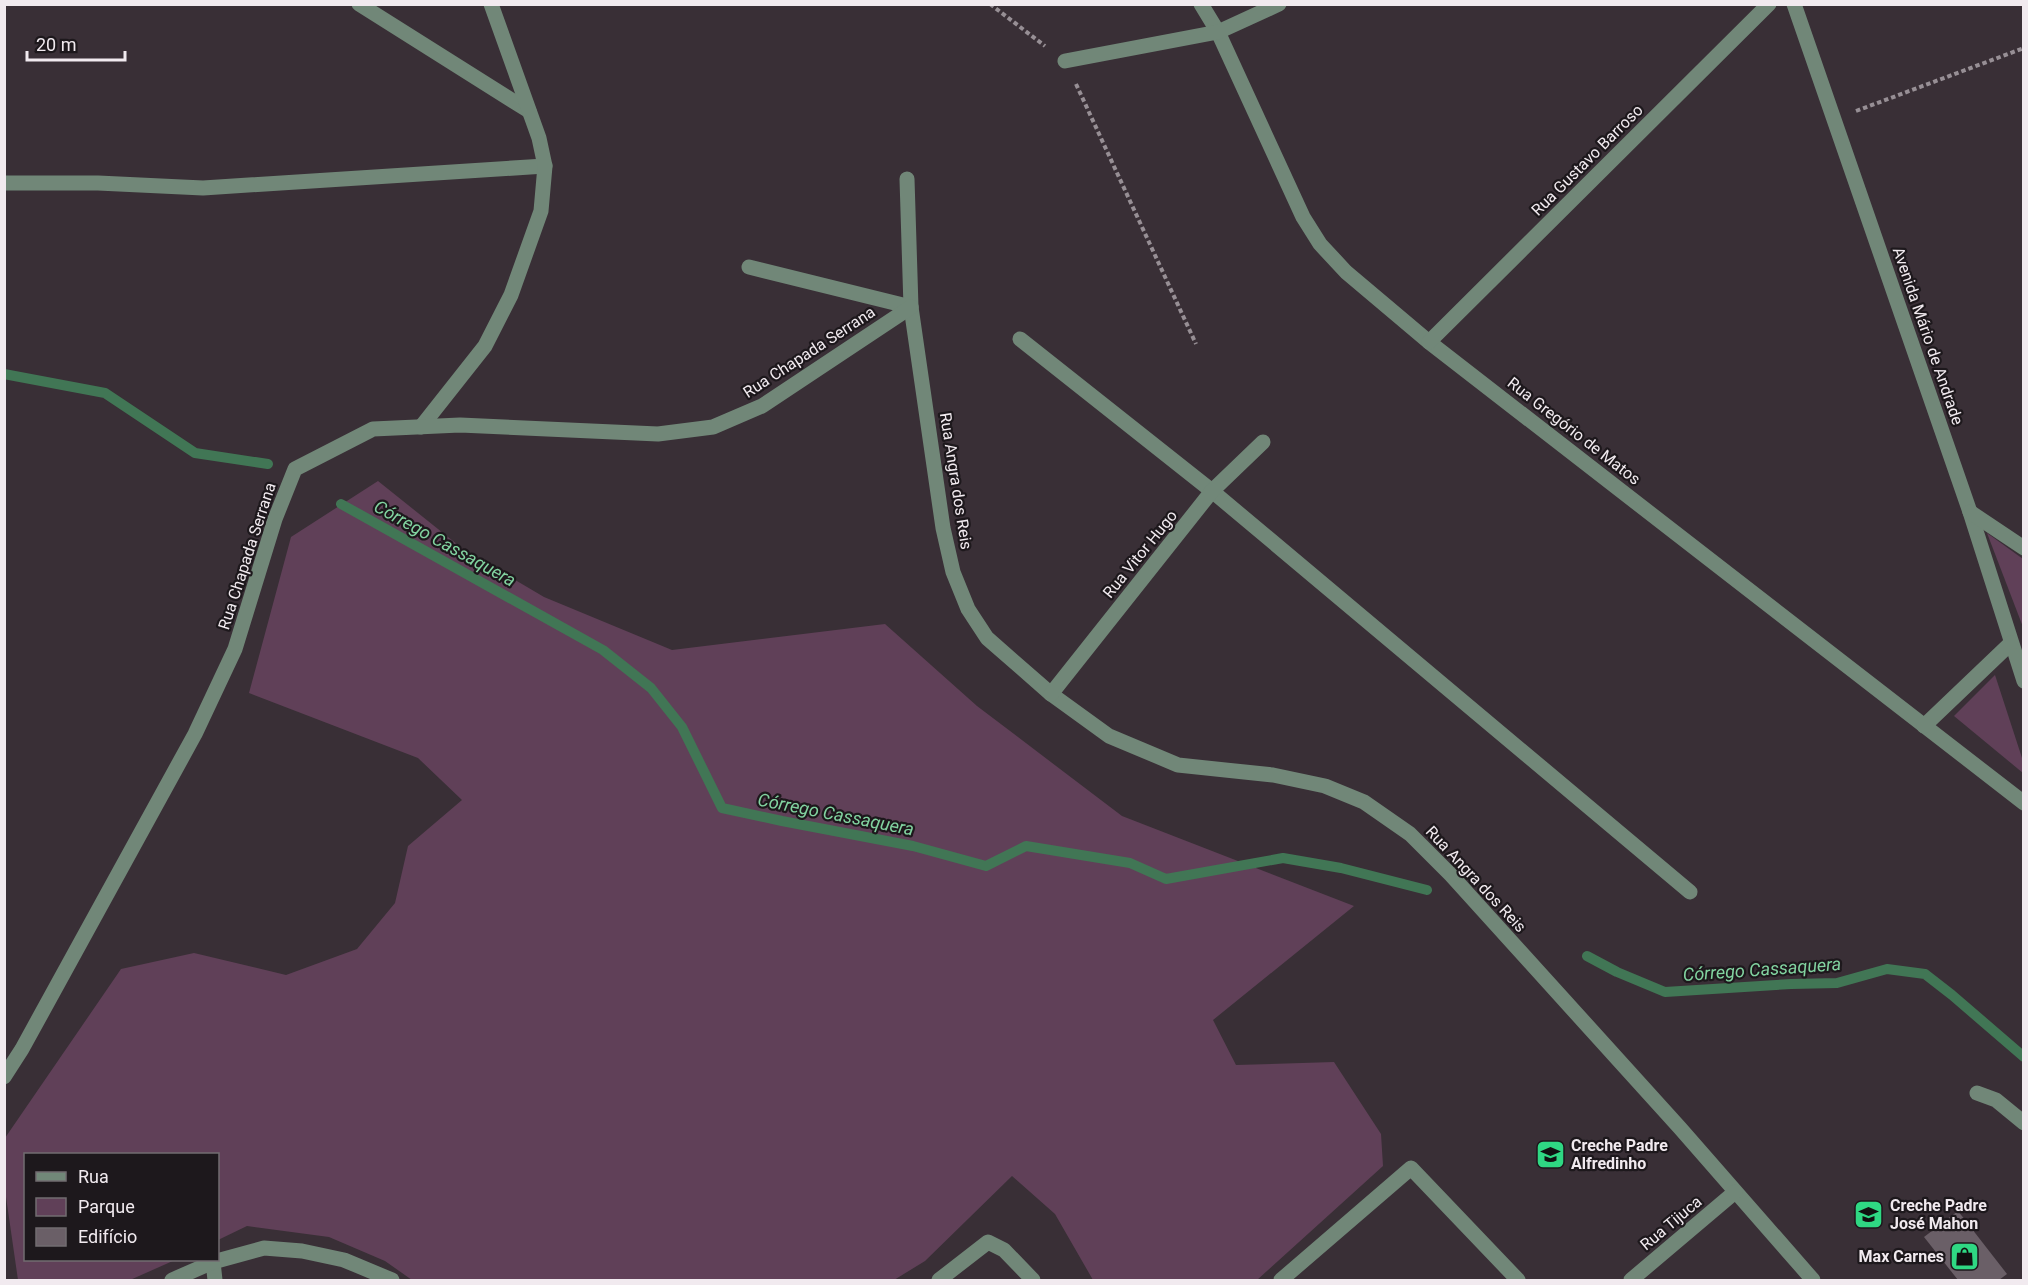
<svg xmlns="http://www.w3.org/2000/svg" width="2028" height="1285" font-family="Roboto,sans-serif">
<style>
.green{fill:#604058}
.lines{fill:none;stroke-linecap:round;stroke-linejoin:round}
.stream{stroke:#417655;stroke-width:10}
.building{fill:#6a5f67}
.path{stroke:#978f95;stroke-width:4;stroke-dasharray:4.5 3;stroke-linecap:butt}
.minor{stroke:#718778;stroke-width:15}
.labels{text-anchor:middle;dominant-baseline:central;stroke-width:4.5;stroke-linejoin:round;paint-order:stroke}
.street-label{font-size:16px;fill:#f1eaef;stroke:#1d181c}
.poi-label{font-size:16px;font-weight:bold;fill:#f1eaef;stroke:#1d181c;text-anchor:start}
.water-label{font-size:18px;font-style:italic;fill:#82d3a0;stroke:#1d181c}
</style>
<rect width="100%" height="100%" fill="#392f36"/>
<g class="green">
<polygon points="378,481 463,549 544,597 672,650 885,624 977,706 1122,816 1354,906 1213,1020 1236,1065 1334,1062 1381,1134 1383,1166 1257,1280 1093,1280 1055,1214 1012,1176 925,1261 894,1280 412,1280 385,1261 329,1237 247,1226 218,1240 218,1154 26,1154 26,1260 175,1260 130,1280 18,1280 5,1190 5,1138 121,969 194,953 286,975 357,949 395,903 408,846 462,800 418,758 249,693 291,537"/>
<polygon points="1987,533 2023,559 2023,627"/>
<polygon points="1995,675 2023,761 2023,773 1954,716"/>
</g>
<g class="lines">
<g class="stream">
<polyline points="4,374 105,393 195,453 268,464"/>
<polyline points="341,504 603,650 651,688 682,727 722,808 782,821 913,846 986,866 1026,846 1130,863 1166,879 1283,858 1341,868 1427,890"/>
<polyline points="1587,956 1617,972 1665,992 1791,984 1837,983 1887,969 1925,974 1952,995 2024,1057"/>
</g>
</g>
<polygon class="building" points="1958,1211 2007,1274 1999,1280 1958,1280 1924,1237"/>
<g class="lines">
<g class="path">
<polyline points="990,4 1045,46"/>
<polyline points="1076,84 1196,344"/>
<polyline points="1856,111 2024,48"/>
</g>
<g class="minor">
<polyline points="359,4 529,111"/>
<polyline points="1201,4 1218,32 1303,217 1320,244 1346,272 1429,342 2024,803"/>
<polyline points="1794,4 1970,512 2024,681"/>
<polyline points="1065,61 1218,32 1279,4"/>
<polyline points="907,179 911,307 943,528 953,572 968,609 987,638 1051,694 1109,736 1178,765 1273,775 1325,786 1364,802 1410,834 1451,875 1680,1128 1813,1280"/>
<polyline points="4,183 98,183 203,188 545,166"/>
<polyline points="749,267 911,307"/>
<polyline points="1020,339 1212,491 1690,892"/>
<polyline points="1429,342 1769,4"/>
<polyline points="421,427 485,346 511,295 541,211 545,166 539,138 491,4"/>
<polyline points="1970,512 2024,548"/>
<polyline points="1051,694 1212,491 1263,442"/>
<polyline points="1924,726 2011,643"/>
<polyline points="4,1077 22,1049 195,734 235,649 275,519 295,469 373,429 460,425 658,434 713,427 762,406 911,307"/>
<polyline points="1977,1093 1996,1100 2024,1123"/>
<polyline points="213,1262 215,1280"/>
<polyline points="172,1280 213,1262 264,1248 302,1251 344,1260 392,1280"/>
<polyline points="939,1280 988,1242 1004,1250 1033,1280"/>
<polyline points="1281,1280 1411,1168 1518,1280"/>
<polyline points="1631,1280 1735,1192"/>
</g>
</g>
<defs>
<symbol id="school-square" viewBox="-11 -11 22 22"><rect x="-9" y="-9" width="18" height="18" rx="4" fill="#2fd883" stroke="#1d181c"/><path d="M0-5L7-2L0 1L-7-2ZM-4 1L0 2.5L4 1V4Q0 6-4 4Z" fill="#111"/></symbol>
<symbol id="shop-square" viewBox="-11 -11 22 22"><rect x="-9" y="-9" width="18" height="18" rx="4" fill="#2fd883" stroke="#1d181c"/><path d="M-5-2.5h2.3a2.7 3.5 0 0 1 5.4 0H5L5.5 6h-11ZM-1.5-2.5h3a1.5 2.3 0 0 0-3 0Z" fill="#111"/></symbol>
</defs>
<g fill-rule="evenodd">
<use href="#school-square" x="1534" y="1138" width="33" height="33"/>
<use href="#school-square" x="1852" y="1198" width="33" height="33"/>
<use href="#shop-square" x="1948" y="1240" width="33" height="33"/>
</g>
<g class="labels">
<g class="street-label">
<text transform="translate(1587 160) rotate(-45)">Rua Gustavo Barroso</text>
<text transform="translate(1928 336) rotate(71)">Avenida Mário de Andrade</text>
<text transform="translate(809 352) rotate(-33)">Rua Chapada Serrana</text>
<text transform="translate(1574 431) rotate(38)">Rua Gregório de Matos</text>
<text transform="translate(956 481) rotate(81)">Rua Angra dos Reis</text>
<text transform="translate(1140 554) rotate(-51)">Rua Vitor Hugo</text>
<text transform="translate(247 556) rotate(-72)">Rua Chapada Serrana</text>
<text transform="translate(1476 879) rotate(47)">Rua Angra dos Reis</text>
<text transform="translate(1671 1223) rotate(-40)">Rua Tijuca</text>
</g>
<g class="poi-label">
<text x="1571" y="1145">Creche Padre<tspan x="1571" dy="18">Alfredinho</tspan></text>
<text x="1890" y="1205">Creche Padre<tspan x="1890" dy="18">José Mahon</tspan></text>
<text x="1944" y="1256" text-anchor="end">Max Carnes</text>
</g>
<g class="water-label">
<text transform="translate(445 543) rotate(29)">Córrego Cassaquera</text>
<text transform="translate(836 814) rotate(11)">Córrego Cassaquera</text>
<text transform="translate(1762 969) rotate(-4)">Córrego Cassaquera</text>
</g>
</g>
<rect width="2028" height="1285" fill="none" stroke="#f1eaef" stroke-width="12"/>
<rect x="24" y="1153" width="195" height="108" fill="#1d181c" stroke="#726c70" stroke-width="1.5"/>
<rect x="36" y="1172" width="30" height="9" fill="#718778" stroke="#726c70" stroke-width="1.5"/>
<text x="78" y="1183" font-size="18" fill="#f1eaef">Rua</text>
<rect x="36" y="1198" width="30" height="18" fill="#604058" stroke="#726c70" stroke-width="1.5"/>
<text x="78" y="1213" font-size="18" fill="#f1eaef">Parque</text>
<rect x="36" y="1228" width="30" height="18" fill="#6a5f67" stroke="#726c70" stroke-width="1.5"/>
<text x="78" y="1243" font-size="18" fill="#f1eaef">Edifício</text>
<path d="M27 51v9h98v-9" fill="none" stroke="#f1eaef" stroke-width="3"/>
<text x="36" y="51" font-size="18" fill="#f1eaef" stroke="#1d181c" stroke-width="4.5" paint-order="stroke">20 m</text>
</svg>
